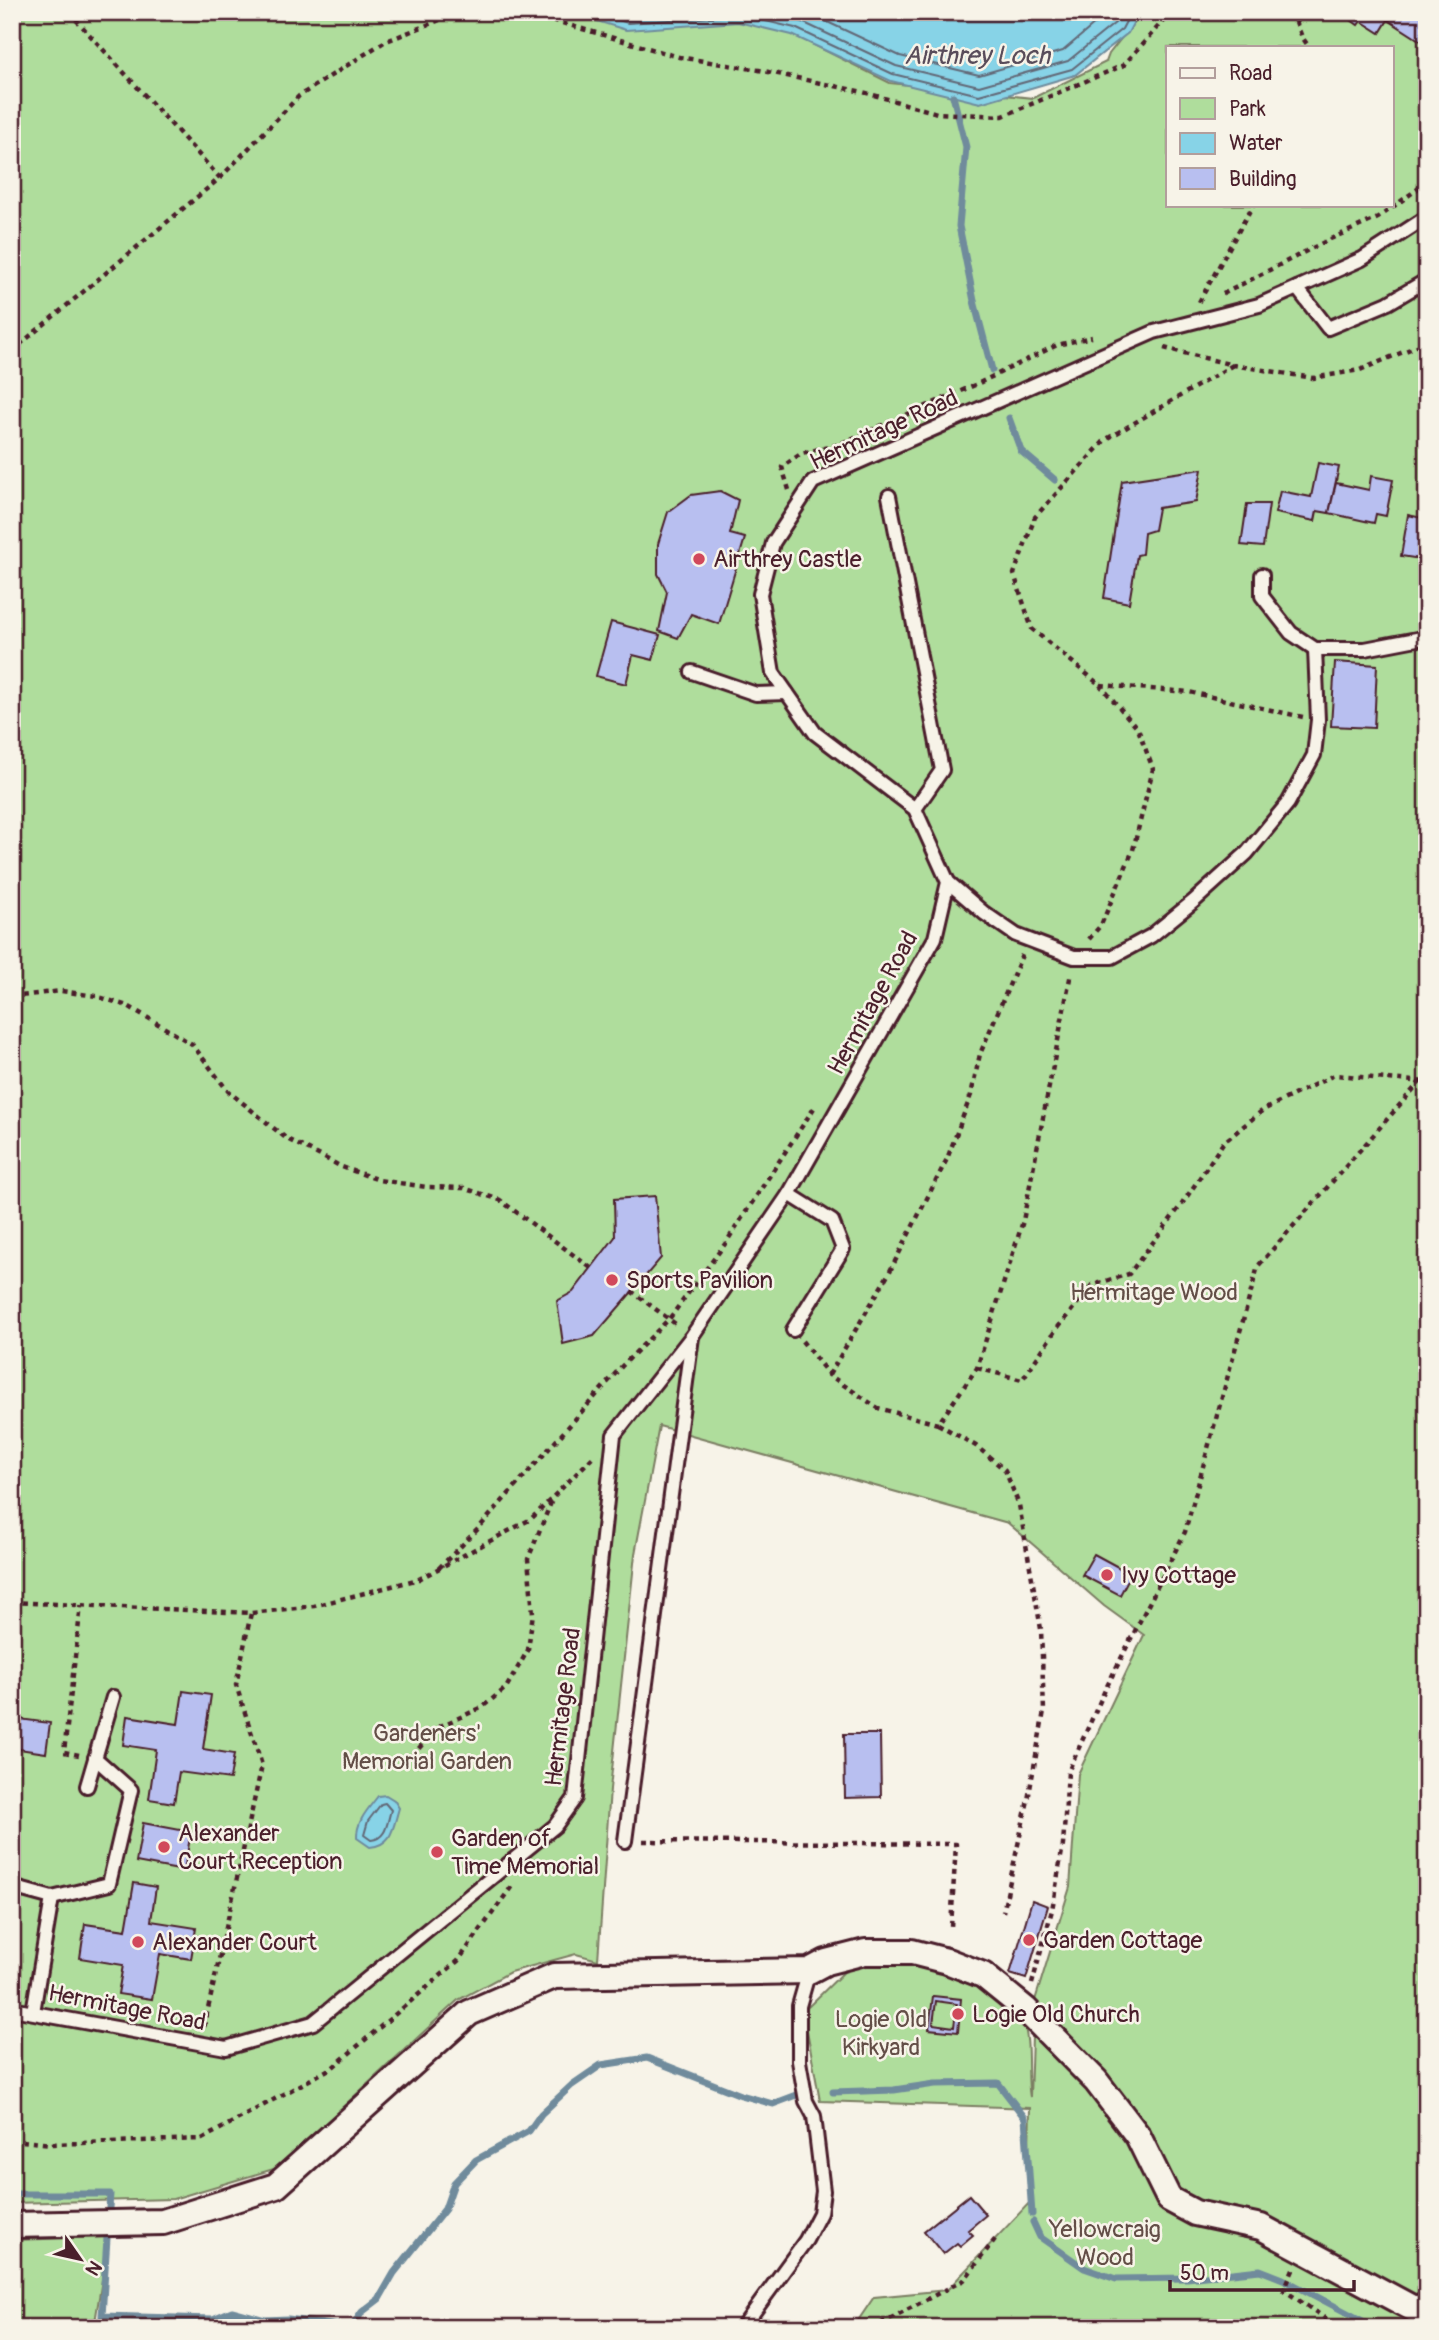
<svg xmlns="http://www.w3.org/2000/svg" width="1439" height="2340" font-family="Pangolin,sans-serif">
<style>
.green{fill:#afdd9c;stroke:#7c7e64;stroke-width:2;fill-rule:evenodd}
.water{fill:#87d3e7;stroke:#6f8b9c;stroke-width:2}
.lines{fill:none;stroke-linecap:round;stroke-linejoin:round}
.shore{stroke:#626776;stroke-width:2}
.stream{stroke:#6f8b9c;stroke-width:7}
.building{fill:#b8bff0;stroke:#4a1f2b;stroke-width:2;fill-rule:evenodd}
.lane-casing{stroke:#4a1f2b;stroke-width:18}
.street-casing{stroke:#4a1f2b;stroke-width:30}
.path{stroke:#4a1f2b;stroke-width:4.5;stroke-dasharray:5 5;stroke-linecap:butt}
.lane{stroke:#f7f3e8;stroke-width:12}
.street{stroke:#f7f3e8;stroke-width:24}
.poi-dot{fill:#d1495b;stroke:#f7f3e8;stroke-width:2.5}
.labels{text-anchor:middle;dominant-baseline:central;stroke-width:5;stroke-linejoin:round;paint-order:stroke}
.street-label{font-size:24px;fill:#4a1f2b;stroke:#f7f3e8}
.poi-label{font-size:24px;fill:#4a1f2b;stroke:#f7f3e8;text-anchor:start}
.park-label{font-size:24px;fill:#634e47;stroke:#f7f3e8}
.water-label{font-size:26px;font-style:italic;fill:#594c5a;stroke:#f7f3e8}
</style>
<rect width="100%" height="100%" fill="#f7f3e8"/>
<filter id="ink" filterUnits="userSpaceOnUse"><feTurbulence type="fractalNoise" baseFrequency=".0143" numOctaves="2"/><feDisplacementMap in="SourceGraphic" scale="14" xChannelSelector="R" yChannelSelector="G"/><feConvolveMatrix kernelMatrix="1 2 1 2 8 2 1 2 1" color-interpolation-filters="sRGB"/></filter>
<g filter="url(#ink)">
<g class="green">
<path d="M12 12H625L762 19 890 83 1033 98 1106 62 1109 54 1142 12H1427V2328H853L874 2297 947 2290 1032 2200 1029 2153 1030 2108 820 2101 806 2025 807 2008 852 1964C878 1962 913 1962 938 1968 965 1974 1010 1999 1023 2023 1031 2038 1026 2079 1030 2097L1033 2007 1070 1887 1078 1774 1144 1635 1104 1606 1008 1523 659 1426 635 1554 610 1789 598 1960 576 1954 510 1972 458 2000 277 2168 173 2199 12 2203ZM1168 47H1392V205H1168Z"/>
<polygon points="109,2237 94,2328 12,2328 12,2240"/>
</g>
<g class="water">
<polygon points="568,12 1139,12 1128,33 1075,75 980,103 891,81 792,35 738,22 626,30"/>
<path d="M386 1795 394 1800 399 1808C393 1827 393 1845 370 1847L357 1838C356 1821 369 1808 378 1796Z"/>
</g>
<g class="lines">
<g class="shore">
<polyline points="592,12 628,23 740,15 795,28 893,74 979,95 1072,69 1122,29 1131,12"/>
<polyline points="765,12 798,20 896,66 979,86 1068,61 1115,23 1121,12"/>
<polyline points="806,12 900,56 979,75 1063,51 1109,12"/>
<path d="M385 1803 391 1810C387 1822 387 1839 371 1840L364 1835 368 1821 381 1804Z"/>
</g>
<g class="stream">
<polyline points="953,96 966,147 959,226 974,301 992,370"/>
<polyline points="1009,418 1021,451 1055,480"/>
<polyline points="833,2092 894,2090 935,2084 998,2083 1025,2118 1032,2214"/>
<polyline points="12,2194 110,2194 109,2208"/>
<polyline points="1033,2222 1040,2237 1084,2268 1116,2279 1187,2278 1260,2270 1283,2279 1376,2328"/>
<polyline points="107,2238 102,2316 213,2319 232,2311 265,2320 288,2319 346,2327 354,2324 362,2312 379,2299 394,2273 445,2209 454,2183 476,2160 529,2131 541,2114 572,2085 601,2065 647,2058 741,2095 773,2104 797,2095"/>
</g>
</g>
<g class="building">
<polygon points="1340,12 1427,12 1427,45 1388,20 1380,33 1361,21 1358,25"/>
<polygon points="1318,463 1339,467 1329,513 1317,511 1315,521 1275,513 1280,491 1311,497"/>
<polygon points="1202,469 1196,502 1158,508 1154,530 1144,533 1142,554 1137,555 1129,603 1104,598 1122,481"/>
<polygon points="1371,476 1393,480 1386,516 1376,514 1374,523 1329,513 1336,483 1369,490"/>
<polygon points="720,491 738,500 730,534 745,538 719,624 691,614 678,638 659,631 667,592 658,574 658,544 668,512 691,495"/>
<polygon points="1247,504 1269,504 1263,547 1241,545"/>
<polygon points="1408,515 1427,519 1427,560 1401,556"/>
<polygon points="611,622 660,635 653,660 633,655 626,684 596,676"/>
<polygon points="1335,662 1377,665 1374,728 1331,726"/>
<polygon points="655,1196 661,1258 594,1336 563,1344 557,1301 573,1292 615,1237 614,1199"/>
<polygon points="1094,1554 1131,1574 1120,1595 1082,1575"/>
<polygon points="183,1691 211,1695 203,1749 234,1754 230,1779 179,1772 174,1803 149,1799 156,1750 123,1745 127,1716 178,1724"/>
<polygon points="12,1718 50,1723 46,1753 12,1748"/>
<polygon points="844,1734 880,1734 881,1797 845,1798"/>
<polygon points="143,1823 191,1832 184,1871 136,1862"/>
<polygon points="134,1883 156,1887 151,1921 196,1928 191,1959 160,1954 152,1999 118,1994 123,1965 80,1958 85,1924 126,1930"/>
<polygon points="1032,1900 1048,1906 1026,1979 1010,1974"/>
<path d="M933 1996 961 1999 958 2032 929 2029ZM936 2001 957 2004 954 2027 933 2024Z"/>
<polygon points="969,2195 986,2215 968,2230 973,2235 960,2246 957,2243 943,2254 924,2231"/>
</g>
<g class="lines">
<defs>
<g id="lane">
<polyline points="1297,288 1328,328 1388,303 1427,280"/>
<polyline points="889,496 942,770 915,809"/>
<polyline points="1262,575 1262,596 1291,633 1315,649 1365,649 1427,637"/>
<polyline points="692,672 756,694 787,693"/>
<polyline points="948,882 984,913 1016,935 1074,957 1112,957 1151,936 1194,901 1247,853 1288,803 1314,755 1318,720 1315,649"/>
<polyline points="789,1194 832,1221 843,1249 793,1330"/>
<polyline points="87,1786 113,1697"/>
<polyline points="625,1841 692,1337"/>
<polyline points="12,1887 52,1898 109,1884 131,1790 95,1758"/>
<polyline points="12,2009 226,2048 313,2023 555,1826 575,1798 614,1435 692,1336 789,1194 935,938 948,882 915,809 815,733 773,673 760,594 773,543 813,482 1154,332 1259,305 1362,259 1427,217"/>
<polyline points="33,2012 52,1898"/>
<polyline points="742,2328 806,2240 820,2213 823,2191 814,2116 806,2101 799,2061 799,2006 809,1971"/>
</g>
<polyline id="street" points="12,2225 163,2222 276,2186 469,2013 554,1976 809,1971 826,1962 865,1952 912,1952 947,1961 983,1975 1025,2009 1096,2081 1138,2136 1169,2199 1195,2213 1261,2227 1427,2316"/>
</defs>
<use href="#lane" class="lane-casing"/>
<use href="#street" class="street-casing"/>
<g class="path">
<polyline points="69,12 220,178"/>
<polyline points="524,12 679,57 759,70 863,92 937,113 1003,116 1124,65 1171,12"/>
<polyline points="1292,12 1302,37 1309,47"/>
<polyline points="1223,294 1326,241 1378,218 1427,182"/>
<polyline points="1199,302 1253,205"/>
<polyline points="1164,348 1233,365 1313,378 1360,370 1427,342"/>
<polyline points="12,351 220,178 299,96 384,42 460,12"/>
<polyline points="1233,365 1105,440 1035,517 1014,574 1032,629 1100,685 1189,692 1303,717"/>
<polyline points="789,490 782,467 802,453 837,445 977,384 1057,345 1092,337"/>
<polyline points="1089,939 1101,925 1133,850 1153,769 1138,729 1100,685"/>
<polyline points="12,997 61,991 96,996 128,1006 192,1044 228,1091 287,1139 342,1167 379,1180 426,1187 464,1188 500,1200 591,1268"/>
<polyline points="631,1291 677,1325"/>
<polyline points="802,1341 829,1375 878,1408 938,1424 977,1368 1023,1221 1071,973"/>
<polyline points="977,1368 1022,1380 1055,1331 1092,1285 1129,1274 1182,1204 1223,1143 1263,1110 1334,1075 1427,1082"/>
<polyline points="829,1375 888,1275 947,1159 971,1095 980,1054 1022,955"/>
<polyline points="938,1424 976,1446 1005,1470 1019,1505 1041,1629 1044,1711 1028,1800 1003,1912"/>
<polyline points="439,1568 477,1530 622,1366 669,1319 725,1244 814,1108"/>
<polyline points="12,1602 251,1613 314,1606 419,1579 531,1519 594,1456"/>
<polyline points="79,1755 64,1752 81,1605"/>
<polyline points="412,1756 438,1727 481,1708 506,1688 528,1650 533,1613 528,1559 552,1500"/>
<polyline points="643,1841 956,1844 951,1927"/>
<polyline points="1032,1984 1052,1910 1063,1845 1068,1772 1105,1690 1185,1532 1258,1266 1427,1074"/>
<polyline points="204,2027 262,1765 236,1685 251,1613"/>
<polyline points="12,2140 51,2144 202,2139 333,2067 458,1961 512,1886"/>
<polyline points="1293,2269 1284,2290 1339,2328"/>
<polyline points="872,2328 964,2280 996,2238"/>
</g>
<use href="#lane" class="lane"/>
<use href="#street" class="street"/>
</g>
</g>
<g class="poi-dot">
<circle cx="699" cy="559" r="7"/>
<circle cx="612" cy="1280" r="7"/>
<circle cx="1107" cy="1575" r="7"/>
<circle cx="164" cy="1847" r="7"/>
<circle cx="437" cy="1852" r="7"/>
<circle cx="1029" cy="1940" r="7"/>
<circle cx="138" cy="1942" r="7"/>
<circle cx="958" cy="2014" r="7"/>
</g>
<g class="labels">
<g class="street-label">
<text transform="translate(884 430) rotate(-25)">Hermitage Road</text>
<text transform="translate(873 1003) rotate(-61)">Hermitage Road</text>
<text transform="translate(563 1707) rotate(-83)">Hermitage Road</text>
<text transform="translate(127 2008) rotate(11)">Hermitage Road</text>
</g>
<g class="poi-label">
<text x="713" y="559">Airthrey Castle</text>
<text x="626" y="1280">Sports Pavilion</text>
<text x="1121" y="1575">Ivy Cottage</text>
<text x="178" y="1833">Alexander<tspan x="178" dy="28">Court Reception</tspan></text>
<text x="451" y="1838">Garden of<tspan x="451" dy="28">Time Memorial</tspan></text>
<text x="1043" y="1940">Garden Cottage</text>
<text x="152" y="1942">Alexander Court</text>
<text x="972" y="2014">Logie Old Church</text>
</g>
<g class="park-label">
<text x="1154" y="1292">Hermitage Wood</text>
<text x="427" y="1733">Gardeners'<tspan x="427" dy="28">Memorial Garden</tspan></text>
<text x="881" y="2019">Logie Old<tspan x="881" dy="28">Kirkyard</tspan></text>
<text x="1105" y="2229">Yellowcraig<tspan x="1105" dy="28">Wood</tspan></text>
</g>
<g class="water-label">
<text x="977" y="56">Airthrey Loch</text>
</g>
</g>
<rect width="1439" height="2340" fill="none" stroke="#f7f3e8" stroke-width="42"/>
<rect x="21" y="21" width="1397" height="2298" fill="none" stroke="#4a1f2b" stroke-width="2.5" filter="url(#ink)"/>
<rect x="1166" y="46" width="228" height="161" fill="#f7f3e8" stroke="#b29e9c" stroke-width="2"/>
<rect x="1180" y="68" width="35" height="10" fill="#f7f3e8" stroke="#b29e9c" stroke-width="2"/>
<text x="1229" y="80" font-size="21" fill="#4a1f2b">Road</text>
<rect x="1180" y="98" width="35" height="21" fill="#afdd9c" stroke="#b29e9c" stroke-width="2"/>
<text x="1229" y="116" font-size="21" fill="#4a1f2b">Park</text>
<rect x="1180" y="133" width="35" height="21" fill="#87d3e7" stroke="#b29e9c" stroke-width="2"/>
<text x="1229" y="150" font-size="21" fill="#4a1f2b">Water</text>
<rect x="1180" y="168" width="35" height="21" fill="#b8bff0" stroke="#b29e9c" stroke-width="2"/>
<text x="1229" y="186" font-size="21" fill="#4a1f2b">Building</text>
<g transform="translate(80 2259) rotate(124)" stroke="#f7f3e8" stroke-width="5" paint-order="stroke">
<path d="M0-5L12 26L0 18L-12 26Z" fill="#4a1f2b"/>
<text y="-10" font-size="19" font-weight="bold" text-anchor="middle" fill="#4a1f2b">N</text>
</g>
<path d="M1170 2280v10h184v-10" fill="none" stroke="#4a1f2b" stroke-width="3.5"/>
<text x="1180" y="2280" font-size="21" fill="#4a1f2b" stroke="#f7f3e8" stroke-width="5" paint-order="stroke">50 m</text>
</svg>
